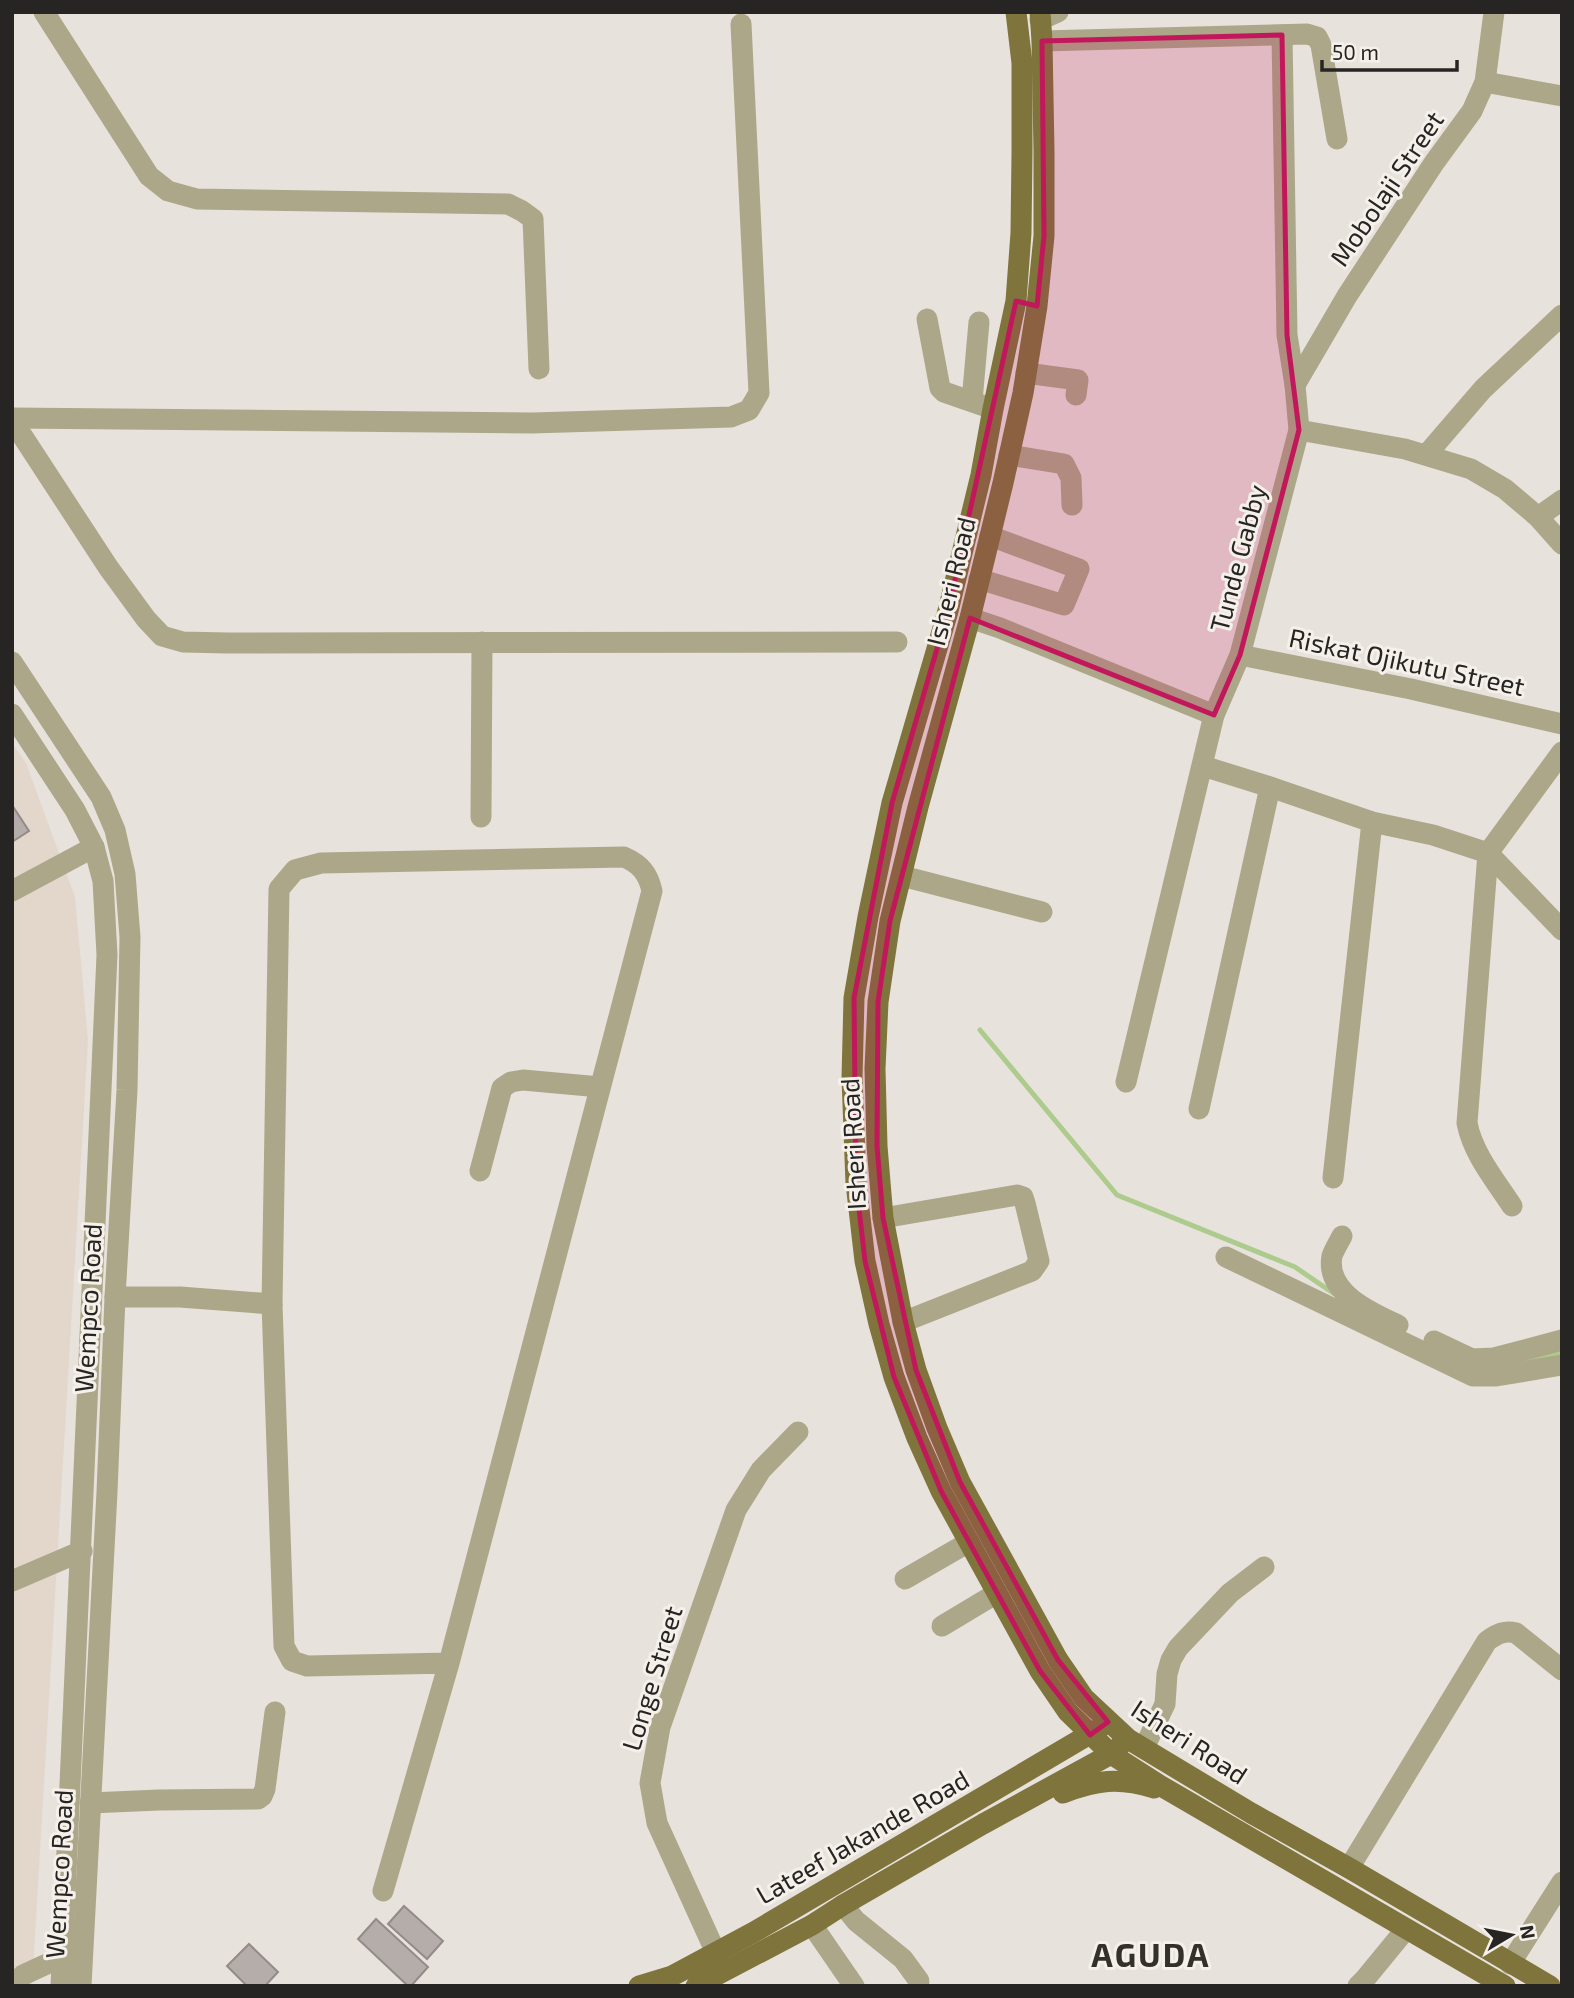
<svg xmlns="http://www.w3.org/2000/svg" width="1574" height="1998" font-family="'Exo 2',sans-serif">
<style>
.built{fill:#e3d7cc}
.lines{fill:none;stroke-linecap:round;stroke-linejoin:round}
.stream{stroke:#accb8c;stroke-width:5}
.building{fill:#b5adaa;stroke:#938b89;stroke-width:2}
.minor{stroke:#ada78a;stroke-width:21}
.major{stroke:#7f743b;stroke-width:21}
.marked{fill:#c2185b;fill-opacity:0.2;stroke:#c2185b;stroke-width:5;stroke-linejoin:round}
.labels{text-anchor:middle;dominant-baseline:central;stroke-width:6;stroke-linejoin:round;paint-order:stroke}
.street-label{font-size:26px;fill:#272523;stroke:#f5f0ea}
.district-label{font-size:33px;font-weight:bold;letter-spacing:2px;fill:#34302b;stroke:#f5f0ea}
</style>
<rect width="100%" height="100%" fill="#e8e2dd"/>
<polygon class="built" points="12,743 26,763 75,897 88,1040 32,1986 12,1986"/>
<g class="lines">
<g class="stream">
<polyline points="980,1030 1117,1195 1295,1267 1333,1293"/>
<polyline points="1526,1361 1562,1352"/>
</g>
</g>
<g class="building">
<polygon points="12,805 29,831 12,842"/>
<polygon points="404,1906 443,1941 427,1959 388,1924"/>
<polygon points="376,1919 428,1967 411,1986 408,1986 358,1939"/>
<polygon points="249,1944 278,1972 265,1986 247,1986 227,1966"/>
</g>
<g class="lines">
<g class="minor">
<polyline points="44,12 149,176 168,191 197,199 508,204 522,211 533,219 539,369"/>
<polyline points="1040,20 1058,12"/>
<polyline points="1042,41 1307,34 1317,37 1321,45 1337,139"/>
<polyline points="1485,82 1562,96"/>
<polyline points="927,319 940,388 944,392 993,409"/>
<polyline points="1026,373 1078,380 1076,395"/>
<polyline points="1295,385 1347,296 1434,163 1472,111 1485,82 1494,12"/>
<polyline points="972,401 979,322"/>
<polyline points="12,418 532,423 731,417 749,410 759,393 741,24"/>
<polyline points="12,420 108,567 146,619 162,636 183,642 227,643 897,642"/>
<polyline points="1299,430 1405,449 1471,469 1505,489 1538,517 1562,544"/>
<polyline points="1427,454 1483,389 1562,315"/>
<polyline points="1009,455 1064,464 1071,478 1072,505"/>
<polyline points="1538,517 1562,500"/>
<polyline points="979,579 1064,605 1079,569 990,536"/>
<polyline points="970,618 1000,628 1214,715"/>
<polyline points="1240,655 1411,689 1562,724"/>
<polyline points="12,662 101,797 115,830 125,874 130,937 127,1090 115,1297 107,1492 81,1986"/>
<polyline points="12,714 75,810 94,847 103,881 107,955 61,1986"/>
<polyline points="1203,766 1270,787 1372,822 1433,835 1488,853 1562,930"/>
<polyline points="481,817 482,642"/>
<polyline points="902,876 1042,912"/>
<polyline points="12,891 94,847"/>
<polyline points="1126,1082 1214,715 1240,655 1299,430 1295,385 1287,335 1282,35"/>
<polyline points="1199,1109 1270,787"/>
<polyline points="480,1171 502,1088 511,1082 523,1080 600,1087"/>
<polyline points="1333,1178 1372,822"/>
<path d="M1512 1206C1495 1180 1473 1154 1467 1123L1488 853 1562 752"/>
<polyline points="883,1218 1017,1195 1023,1197 1025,1203 1039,1261 1032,1271 903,1322"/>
<path d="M1342 1236C1339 1242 1334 1250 1332 1256 1325 1293 1372 1313 1398 1325"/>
<polyline points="1226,1257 1473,1376 1496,1376 1562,1365"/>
<polyline points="115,1297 180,1297 272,1304"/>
<polyline points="1434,1341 1472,1359 1494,1358 1562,1340"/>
<polyline points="905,1579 969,1542"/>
<polyline points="12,1581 82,1551"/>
<polyline points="942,1626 997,1593"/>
<polyline points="1144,1748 1165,1704 1167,1674 1171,1660 1178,1648 1230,1593 1264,1567"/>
<polyline points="90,1803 159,1800 258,1799 262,1796 265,1789 275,1712"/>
<path d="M1349 1868 1487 1641C1497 1634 1504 1630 1516 1633L1562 1670"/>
<path d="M383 1891 449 1663 652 891C648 873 640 864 624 857L321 863 295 870 279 889 272 1304 284 1646 292 1661 307 1666 449 1663"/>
<polyline points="843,1905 856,1921 903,1959 919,1981"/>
<polyline points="812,1925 854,1986"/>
<polyline points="716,1953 657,1823 650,1783 660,1727 736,1510 761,1470 798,1432"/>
<polyline points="1510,1964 1562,1882"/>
<polyline points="13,1986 23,1975 62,1957"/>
<polyline points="1358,1986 1365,1979 1406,1929"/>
</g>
<g class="major">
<polyline points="1016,12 1022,63 1022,153 1021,233 1016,301 993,409 981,475 948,611 892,803 868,917 854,998 852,1078 856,1183 865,1261 879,1324 894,1377 917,1438 941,1491 1040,1671 1068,1712 1111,1754 1161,1786 1505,1986"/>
<polyline points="1040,12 1042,41 1044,152 1044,236 1037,306 1023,393 1003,483 970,618 918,807 890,921 878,1002 875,1069 877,1146 883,1218 903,1322 916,1370 937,1428 960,1482 1058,1660 1084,1698 1128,1739 1251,1813 1349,1868 1550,1986"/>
<path d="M1063 1793C1096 1780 1119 1777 1154 1788"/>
<polyline points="639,1986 672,1976 754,1932 1100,1728"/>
<polyline points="696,1986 812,1925 843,1905 983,1824 1111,1754 1120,1746"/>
</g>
</g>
<path class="marked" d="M1282 35 1287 335 1299 430 1240 655 1214 715 970 618 890 921 878 1002 877 1146 883 1218 916 1370 960 1482 1058 1660 1108 1722 1090 1735 1040 1671 941 1491 894 1377 865 1261 856 1183 854 998 892 803 948 611 1016 301 1037 306 1044 236 1042 41Z"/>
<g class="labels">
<g class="street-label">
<text transform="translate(1386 188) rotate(-56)">Mobolaji Street</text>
<text transform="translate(1237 558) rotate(-75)">Tunde Gabby</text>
<text transform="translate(950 581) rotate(-76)">Isheri Road</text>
<text transform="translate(1407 661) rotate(12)">Riskat Ojikutu Street</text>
<text transform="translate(852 1144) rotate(-93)">Isheri Road</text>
<text transform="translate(87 1308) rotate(-87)">Wempco Road</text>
<text transform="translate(651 1678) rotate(-73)">Longe Street</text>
<text transform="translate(1190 1741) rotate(33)">Isheri Road</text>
<text transform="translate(862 1836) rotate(-30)">Lateef Jakande Road</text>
<text transform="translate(58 1874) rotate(-87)">Wempco Road</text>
</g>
<g class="district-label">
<text x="1151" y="1954">AGUDA</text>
</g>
</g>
<rect width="1574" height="1998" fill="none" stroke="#272523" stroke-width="28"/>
<g transform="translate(1511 1935) rotate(80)" stroke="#f5f0ea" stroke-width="5" paint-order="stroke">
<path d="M0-5L12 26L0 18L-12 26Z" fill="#272523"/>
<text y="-10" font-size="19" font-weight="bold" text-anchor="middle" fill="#272523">N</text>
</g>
<path d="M1322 60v10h135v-10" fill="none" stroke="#272523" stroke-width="3.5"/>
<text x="1332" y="60" font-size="21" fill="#272523" stroke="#f5f0ea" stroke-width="5" paint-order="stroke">50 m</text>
</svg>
